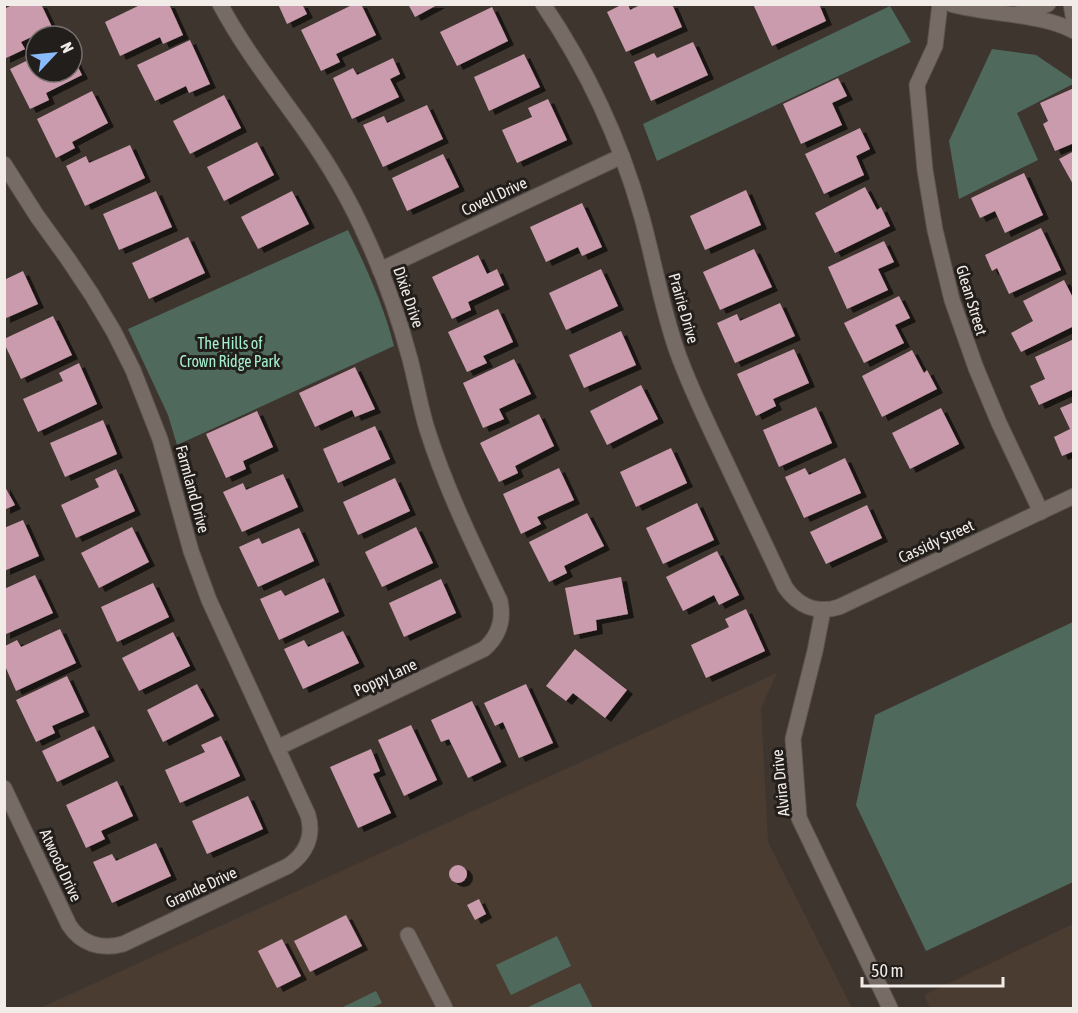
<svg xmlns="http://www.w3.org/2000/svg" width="1078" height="1013" font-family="'Asap Condensed',sans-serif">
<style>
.built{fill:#4b3c31}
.green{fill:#4f6a5d}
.building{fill:#c99bac;filter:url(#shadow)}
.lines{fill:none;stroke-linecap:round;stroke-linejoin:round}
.minor-casing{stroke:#5a534d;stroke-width:17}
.minor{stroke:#776c65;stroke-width:15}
.labels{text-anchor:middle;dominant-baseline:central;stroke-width:6;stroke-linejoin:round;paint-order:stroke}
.street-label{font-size:16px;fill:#f2ece8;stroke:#221e1b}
.park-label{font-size:16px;fill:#a4efcc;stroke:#221e1b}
</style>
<defs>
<filter id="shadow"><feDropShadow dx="6" dy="4" stdDeviation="0" flood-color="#0009"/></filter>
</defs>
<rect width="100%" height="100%" fill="#3f352f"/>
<g class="built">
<polygon points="777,673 761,708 768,842 852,1008 40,1008"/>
<polygon points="1073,924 1073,1008 930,1008 924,995"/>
</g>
<g class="green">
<polygon points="890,6 911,42 657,161 643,124"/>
<polygon points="992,49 1036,55 1073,80 1073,84 1017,113 1038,160 959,199 949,141"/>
<path d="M348 230C366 267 384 306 394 346L177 445 168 415 128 329Z"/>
<polygon points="1073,622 1073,882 926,951 856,805 875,715"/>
<polygon points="557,936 571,966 511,995 496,965"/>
<polygon points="580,983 593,1008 526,1008"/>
<polygon points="376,991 382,1003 371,1008 341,1008"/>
</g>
<g class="building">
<polygon points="14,4 41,4 52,27 21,42 25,49 4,59 4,9"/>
<polygon points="142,4 169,4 183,35 163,44 160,37 120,56 105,22"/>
<polygon points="278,4 302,4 307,14 287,24"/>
<polygon points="354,4 361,4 376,35 336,54 340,62 321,71 301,30"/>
<polygon points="408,4 439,4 415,17"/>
<polygon points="623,4 628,4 630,10 642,4 672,4 682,27 626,52 607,12"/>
<polygon points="753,4 819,4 826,21 772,46"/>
<polygon points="492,7 508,41 457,66 440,32"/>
<polygon points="190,40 210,84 189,93 186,86 155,101 137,65"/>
<polygon points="693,42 708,75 651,101 634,62 654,53 657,58"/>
<polygon points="524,54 540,87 489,111 474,77"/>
<polygon points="72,55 82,75 46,93 49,100 30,109 10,69 36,56 36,72 72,72"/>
<polygon points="393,58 400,74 390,79 399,97 352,119 333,78 353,68 357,75"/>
<polygon points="838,78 847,96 832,103 842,125 801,144 783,104"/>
<polygon points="1074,88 1074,143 1055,151 1043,124 1048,121 1040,103"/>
<polygon points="92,91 108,123 72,142 75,148 56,158 37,119"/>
<polygon points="224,95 241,128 190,154 173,121"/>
<polygon points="548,99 567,140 517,163 502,130 532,117 528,108"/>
<polygon points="427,105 443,139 383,167 363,125 384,116 387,123"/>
<polygon points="860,128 870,149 856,156 864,175 824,194 805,154"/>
<polygon points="257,142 274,175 224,201 207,167"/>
<polygon points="130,145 145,178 85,206 66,166 86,156 89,163"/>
<polygon points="1074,151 1074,186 1059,159"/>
<polygon points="443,154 459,187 407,211 392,178"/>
<polygon points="1024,173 1043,215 1005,233 995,211 980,218 971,198"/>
<polygon points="865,187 877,210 881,207 890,226 835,253 815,213"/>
<polygon points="746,190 761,225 705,250 690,216"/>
<polygon points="156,191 172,227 119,250 103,214"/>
<polygon points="292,191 309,224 258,249 241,217"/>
<polygon points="582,203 602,247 582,256 578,247 546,262 530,227"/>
<polygon points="1041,228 1061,270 1009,294 997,268 992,271 985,255"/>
<polygon points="188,237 205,273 149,299 132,263"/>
<polygon points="884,241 894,262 878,269 888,290 847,309 828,267"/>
<polygon points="754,249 772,287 720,310 703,272"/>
<polygon points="478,255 487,274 497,269 504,285 468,302 471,310 452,319 432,277"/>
<polygon points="601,269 618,306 566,330 549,293"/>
<polygon points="23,271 38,304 4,319 4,280"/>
<polygon points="1064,280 1074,300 1074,326 1021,352 1011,333 1033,321 1023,301"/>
<polygon points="899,296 910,318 895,325 904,343 864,363 844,323"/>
<polygon points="780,303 795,336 735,363 717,323 737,314 740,321"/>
<polygon points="498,309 513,342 483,356 487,363 467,372 448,332"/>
<polygon points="53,316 72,355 21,379 4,343 4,339"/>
<polygon points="621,331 636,365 584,388 569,355"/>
<polygon points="1074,339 1074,389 1039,405 1030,386 1045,379 1035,357"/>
<polygon points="794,349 809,383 773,399 776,406 756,416 737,374"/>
<polygon points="912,350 924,373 927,370 937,389 882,417 862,376"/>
<polygon points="514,359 531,394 499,409 504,419 483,428 463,383"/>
<polygon points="79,363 97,404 38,432 23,399 63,381 59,373"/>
<polygon points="355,367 375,409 355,417 352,410 315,427 299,393"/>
<polygon points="641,385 658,419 607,445 590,411"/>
<polygon points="1074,402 1074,451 1062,456 1054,437 1070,429 1060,408"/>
<polygon points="816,407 832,443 779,467 763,430"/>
<polygon points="941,408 959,444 910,469 892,433"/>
<polygon points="257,411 273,447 243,461 246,469 226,478 206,434"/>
<polygon points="539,414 554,446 515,466 518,473 499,482 480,443"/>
<polygon points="103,420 117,454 65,477 50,443"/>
<polygon points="375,426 390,459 338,483 323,449"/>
<polygon points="671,448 687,483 636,507 620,472"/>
<polygon points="845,458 861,493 804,518 785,477 805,468 809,475"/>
<polygon points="559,468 574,500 537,517 541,524 521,534 503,494"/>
<polygon points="116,469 135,511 76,538 61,505 99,487 95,479"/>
<polygon points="283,474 298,507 242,532 223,492 243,483 246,490"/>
<polygon points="395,478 410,511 358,535 343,502"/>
<polygon points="4,485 15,505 4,510"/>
<polygon points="697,503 714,540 663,564 646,528"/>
<polygon points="867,505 882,538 826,564 810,532"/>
<polygon points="587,513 604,546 564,566 567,573 549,582 529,542"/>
<polygon points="23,520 39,556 4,571 4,528"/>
<polygon points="132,527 149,562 99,588 81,553"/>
<polygon points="416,527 433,563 382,587 365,552"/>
<polygon points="299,528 314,561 258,587 239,547 259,538 262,544"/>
<polygon points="717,551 739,595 719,605 714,595 683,611 666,577"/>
<polygon points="35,575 53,613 4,635 4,589"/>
<polygon points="621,577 628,614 596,620 597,630 574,635 565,588"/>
<polygon points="324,578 339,612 279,640 260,599 281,590 285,596"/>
<polygon points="441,579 456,613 404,637 389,603"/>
<polygon points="153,583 169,617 117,642 101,607"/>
<polygon points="746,609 765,651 706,678 691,645 729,627 725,619"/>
<polygon points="60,629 76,663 16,691 5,666 5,646 17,640 21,647"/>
<polygon points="343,631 359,663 303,689 284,649 304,640 308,647"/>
<polygon points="173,632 190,666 139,691 122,658"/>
<polygon points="575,649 627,690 605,718 573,693 566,701 546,686"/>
<polygon points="67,676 84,712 52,726 55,733 36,742 16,700"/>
<polygon points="197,684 214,716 163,742 147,710"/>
<polygon points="526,684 553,743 519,758 503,722 495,726 484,703"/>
<polygon points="472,701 501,762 468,778 449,739 441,742 431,720"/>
<polygon points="411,725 437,780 404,796 378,740"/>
<polygon points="94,726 109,757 57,782 42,751"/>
<polygon points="221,736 240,776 180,803 165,770 205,752 201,745"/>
<polygon points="371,749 380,771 373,774 391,813 358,828 330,767"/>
<polygon points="117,781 133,816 101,831 105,839 86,848 66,805"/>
<polygon points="248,796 263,829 207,854 192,821"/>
<polygon points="156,843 171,876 112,903 93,862 112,854 116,861"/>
<circle cx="458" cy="874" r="9"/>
<polygon points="479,899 486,914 475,920 467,905"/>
<polygon points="346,915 362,946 310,972 294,941"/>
<polygon points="282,939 301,976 277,988 258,951"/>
</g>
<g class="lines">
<defs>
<g id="minor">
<path d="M220 4C244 49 275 88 304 129 328 163 350 200 367 239 385 278 399 318 410 359 416 382 420 406 427 429 446 489 473 544 500 601 504 620 499 636 484 649L277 748"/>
<path d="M543 4C587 69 620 140 641 214 654 260 661 306 677 351 690 388 708 424 725 460 745 502 765 545 785 587 798 606 817 614 839 607L1074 496"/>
<polyline points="940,4 935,46 917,85 925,170 935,230 952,300 976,368 999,423 1041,512"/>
<path d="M951 4C989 15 1040 13 1074 31"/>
<polyline points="1071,4 1074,21"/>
<polyline points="1017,14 1033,10 1048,4"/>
<path d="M4 164 37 216 68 259 92 295 114 332 133 370 160 439 191 551 209 600 308 815C314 836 306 854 288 866L123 944C101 950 81 944 69 925L4 788"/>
<polyline points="380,270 622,156"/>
<polyline points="823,610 815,651 793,739 799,818 890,1008"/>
<polyline points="408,935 445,1008"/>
</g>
</defs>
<use href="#minor" class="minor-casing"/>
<use href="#minor" class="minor"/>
</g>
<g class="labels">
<g class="street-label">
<text transform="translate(494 196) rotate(-25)">Covell Drive</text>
<text transform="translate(409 297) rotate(71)">Dixie Drive</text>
<text transform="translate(972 300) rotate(73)">Glean Street</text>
<text transform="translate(684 308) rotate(74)">Prairie Drive</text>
<text transform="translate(193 489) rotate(75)">Farmland Drive</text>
<text transform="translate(936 541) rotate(-25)">Cassidy Street</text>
<text transform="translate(385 677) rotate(-25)">Poppy Lane</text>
<text transform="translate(780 783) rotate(-96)">Alvira Drive</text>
<text transform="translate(61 865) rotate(65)">Atwood Drive</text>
<text transform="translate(201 887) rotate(-25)">Grande Drive</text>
</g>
<g class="park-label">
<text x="230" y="343">The Hills of<tspan x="230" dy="18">Crown Ridge Park</tspan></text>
</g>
</g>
<rect width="1078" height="1013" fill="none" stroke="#f2ece8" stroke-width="12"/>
<g transform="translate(54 54) rotate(64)"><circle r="28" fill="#221e1b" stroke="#75706d" stroke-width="1.5"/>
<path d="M0-4.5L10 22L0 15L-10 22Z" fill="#88bafc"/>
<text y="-9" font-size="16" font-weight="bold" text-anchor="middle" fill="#f2ece8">N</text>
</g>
<path d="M862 977v9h141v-9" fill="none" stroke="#f2ece8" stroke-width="3"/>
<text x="871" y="977" font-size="18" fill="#f2ece8" stroke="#221e1b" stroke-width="4.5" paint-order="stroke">50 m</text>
</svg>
